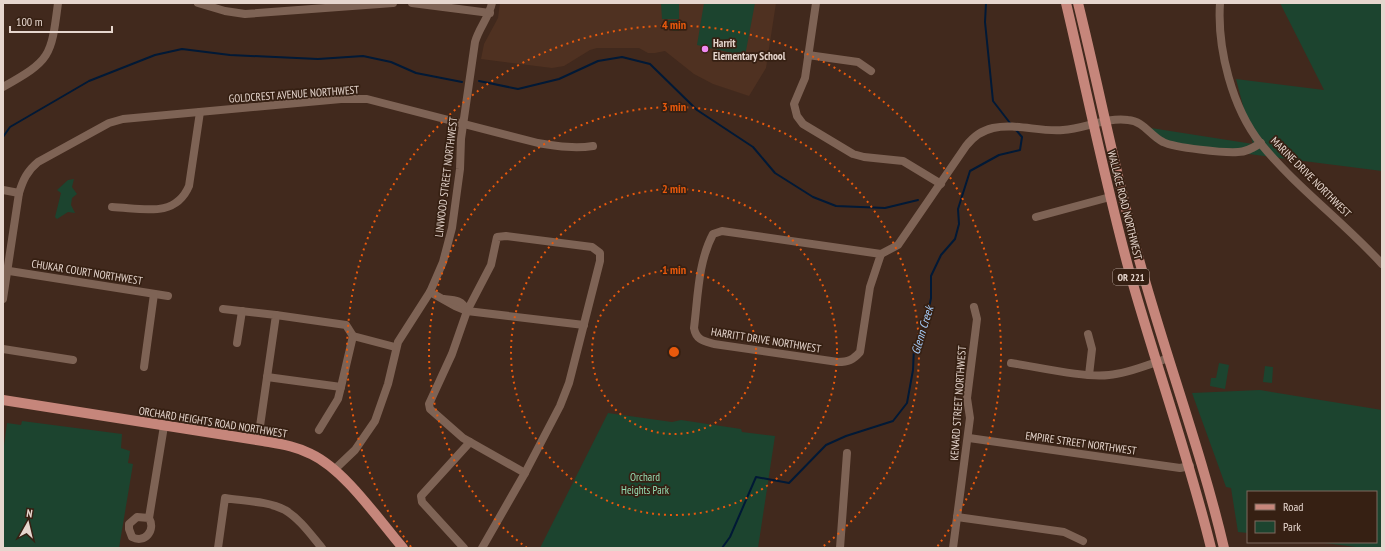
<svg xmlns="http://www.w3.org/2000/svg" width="1385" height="551" font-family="'PT Sans Narrow',sans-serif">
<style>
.built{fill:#4f3121}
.green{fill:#1c442f}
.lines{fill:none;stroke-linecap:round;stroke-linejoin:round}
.stream{stroke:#011936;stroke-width:2}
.minor{stroke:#7e6355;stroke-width:8}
.major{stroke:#c6867b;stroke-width:10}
.ring{fill:none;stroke:#e8590c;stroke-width:2;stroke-dasharray:2 4}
.poi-dot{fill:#f18af4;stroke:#362013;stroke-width:1.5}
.labels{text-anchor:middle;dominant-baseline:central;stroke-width:3.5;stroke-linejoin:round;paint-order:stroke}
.shield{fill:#362013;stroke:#b19f96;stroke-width:1}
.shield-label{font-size:10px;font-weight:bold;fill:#e6d6ce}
.poi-label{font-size:11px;font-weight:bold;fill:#e6d6ce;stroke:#362013;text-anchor:start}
.street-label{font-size:11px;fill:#e6d6ce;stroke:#362013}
.park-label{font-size:11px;fill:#95dfb5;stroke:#362013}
.water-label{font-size:12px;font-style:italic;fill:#a7cdfa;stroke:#362013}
.centre{fill:#e8590c;stroke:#362013;stroke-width:2}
.ring-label{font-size:12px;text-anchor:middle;font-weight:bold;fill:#e8590c;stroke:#362013;stroke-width:3.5;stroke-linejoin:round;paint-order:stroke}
</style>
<rect width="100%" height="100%" fill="#41291d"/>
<polygon class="built" points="500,3 776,3 766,68 749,96 713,84 694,74 665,51 655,53 648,53 639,48 597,48 590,50 564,66 552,68 481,59 484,44 498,18"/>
<g class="green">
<polygon points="661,3 679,3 679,19 662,19"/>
<polygon points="704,3 755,3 745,56 697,45"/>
<polygon points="1280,3 1382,3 1382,171 1155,142 1151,128 1253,144 1236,79 1324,90"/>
<polygon points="664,20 679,20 679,31 673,31"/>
<polygon points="74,179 72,187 77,194 72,198 71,205 75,213 68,212 57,219 55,217 61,193 57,190 68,180"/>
<polygon points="1219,363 1229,365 1225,389 1210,386 1211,378 1216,378"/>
<polygon points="1265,366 1273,367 1272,383 1263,382"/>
<polygon points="1260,390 1382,410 1382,548 1364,548 1317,542 1376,542 1376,492 1248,492 1248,533 1238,532 1231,488 1226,487 1192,393"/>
<polygon points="608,413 672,422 681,420 741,429 742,432 775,436 758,548 540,548"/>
<polygon points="22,421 122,434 121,448 130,451 128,463 133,464 119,548 3,548 3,453 7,423 21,425"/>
</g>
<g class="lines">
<g class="stream">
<polyline points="986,3 985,22 993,101 1010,123"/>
<polyline points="479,81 518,89 559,79 598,61 622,57 650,64 697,110 753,147 775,173 813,197 836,206 885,208 918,200"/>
<polyline points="3,137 10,127 89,81 155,55 182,49 230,55 318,59 363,56 391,62 416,73 462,82"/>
<polyline points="722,548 730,537 756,477 789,483 826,445 846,436 893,421 907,403 913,370 914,347 926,323 931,298 931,276 941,255 955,239 959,224 958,209 970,171 999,155 1020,150 1022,137 1016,130"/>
</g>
<g class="minor">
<polyline points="198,3 225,11 245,14 393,3"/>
<polyline points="412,3 490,13"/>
<polyline points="816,3 805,78 794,104 797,116 803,124 853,154 864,157 903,161 941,184"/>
<path d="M1220 3C1217 48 1232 108 1261 144 1297 188 1344 222 1382 264"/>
<polyline points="808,55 858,62 871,71"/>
<path d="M3 87C51 60 51 57 58 3"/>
<polyline points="3,190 19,193"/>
<path d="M112 207C141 208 175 219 189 186L200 112"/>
<polyline points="1036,217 1110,197"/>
<path d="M722 231 881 254 870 287 860 352C853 360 848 362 838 362L714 344C704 341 696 340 694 328 698 297 698 262 713 234Z"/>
<path d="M881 254 898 245 966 146C974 136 981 131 993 128 1016 123 1039 132 1063 130 1084 129 1106 117 1128 120 1144 121 1150 136 1163 142 1175 148 1225 153 1238 152 1247 152 1254 147 1261 143"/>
<polyline points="3,270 168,296"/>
<polyline points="430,292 455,306 467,311 584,325"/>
<path d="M3 299 19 193C23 180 27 171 38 162L109 123 123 119 341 99H367L538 143C557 146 574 149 593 146"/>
<path d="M444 299C455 300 462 300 467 311L452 354 429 404 430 409 463 438 525 473 560 406 569 383 600 261V253L592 247 506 236 497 237 491 265 467 311"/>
<polyline points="223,309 276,315 258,440"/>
<polyline points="276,315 346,325 353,336 395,347"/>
<polyline points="1088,334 1092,349 1089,375"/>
<polyline points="237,343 242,311"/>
<polyline points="3,349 73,360"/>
<path d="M1011 363C1038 367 1084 378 1109 375 1130 373 1149 364 1169 358"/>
<polyline points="144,367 154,294"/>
<polyline points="267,377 341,387 338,399 319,430"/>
<polyline points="341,387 353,336"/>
<polyline points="969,438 1180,468 1190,466"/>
<path d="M334 470 355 450 375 421 388 384 398 342 430 292 443 262 452 228 460 169 461 139 475 42C479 28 489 17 492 3"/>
<polyline points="957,517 1064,532 1083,541"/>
<path d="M149 518 137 517 129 524V529L132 537C145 544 156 530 149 518L164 426"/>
<path d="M218 548 225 498C243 501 268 501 285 510 300 519 311 535 322 548"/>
<polyline points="464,548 422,502 421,496 470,442"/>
<polyline points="482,548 525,473"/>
<polyline points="840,548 847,453"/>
<polyline points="953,548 970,418 967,398 977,319 974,307"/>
</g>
<g class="major">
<path d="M1066 3C1087 92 1105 182 1129 270 1155 363 1188 454 1211 548"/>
<path d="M1078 3C1100 92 1117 182 1142 270 1168 363 1202 454 1224 548"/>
<path d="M3 400 263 441C280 444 296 446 311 454 345 470 378 519 403 548"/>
</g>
</g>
<g class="ring">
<circle cx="674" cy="352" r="82"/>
<circle cx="674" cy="352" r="163"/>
<path d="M527 548A245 245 0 1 1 821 548"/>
<path d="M411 547A327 327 0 1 1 937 547"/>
</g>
<circle class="poi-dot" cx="705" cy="49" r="4"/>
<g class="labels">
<rect class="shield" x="1113" y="269" width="36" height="16" rx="3"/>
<g class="shield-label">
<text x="1131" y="277">OR 221</text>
</g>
<g class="poi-label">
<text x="713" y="43">Harrit<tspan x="713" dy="13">Elementary School</tspan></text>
</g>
<g class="street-label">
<text transform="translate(294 94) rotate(-4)">GOLDCREST AVENUE NORTHWEST</text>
<text transform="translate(446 177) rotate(-83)">LINWOOD STREET NORTHWEST</text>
<text transform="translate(1311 177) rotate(45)">MARINE DRIVE NORTHWEST</text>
<text transform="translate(1125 205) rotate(76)">WALLACE ROAD NORTHWEST</text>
<text transform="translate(87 272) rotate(9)">CHUKAR COURT NORTHWEST</text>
<text transform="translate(766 340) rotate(9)">HARRITT DRIVE NORTHWEST</text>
<text transform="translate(958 403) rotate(-86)">KENARD STREET NORTHWEST</text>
<text transform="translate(213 422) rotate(9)">ORCHARD HEIGHTS ROAD NORTHWEST</text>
<text transform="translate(1081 443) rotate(8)">EMPIRE STREET NORTHWEST</text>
</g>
<g class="park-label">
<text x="645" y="477">Orchard<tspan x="645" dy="13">Heights Park</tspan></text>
</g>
<g class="water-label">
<text transform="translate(922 330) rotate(-73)">Glenn Creek</text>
</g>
</g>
<circle cx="674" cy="352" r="6" class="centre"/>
<g class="ring-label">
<text x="674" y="29">4 min</text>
<text x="674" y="111">3 min</text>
<text x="674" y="193">2 min</text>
<text x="674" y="274">1 min</text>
</g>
<rect width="1385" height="551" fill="none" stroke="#e6d6ce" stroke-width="8"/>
<rect x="1247" y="491" width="130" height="52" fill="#362013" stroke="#7c695e"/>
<rect x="1255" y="504" width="20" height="6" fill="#c6867b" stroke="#7c695e"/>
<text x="1283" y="511" font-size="12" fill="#e6d6ce">Road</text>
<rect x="1255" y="521" width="20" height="12" fill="#1c442f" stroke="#7c695e"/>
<text x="1283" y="531" font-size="12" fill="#e6d6ce">Park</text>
<g transform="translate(28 523) rotate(8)" stroke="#362013" stroke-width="3" paint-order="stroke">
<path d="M0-3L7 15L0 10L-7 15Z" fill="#e6d6ce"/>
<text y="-6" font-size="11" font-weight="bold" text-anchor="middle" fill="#e6d6ce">N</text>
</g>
<path d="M10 26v6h102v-6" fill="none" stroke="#e6d6ce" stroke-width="2"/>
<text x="16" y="26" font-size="12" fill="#e6d6ce" stroke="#362013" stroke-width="3" paint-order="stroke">100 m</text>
</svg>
